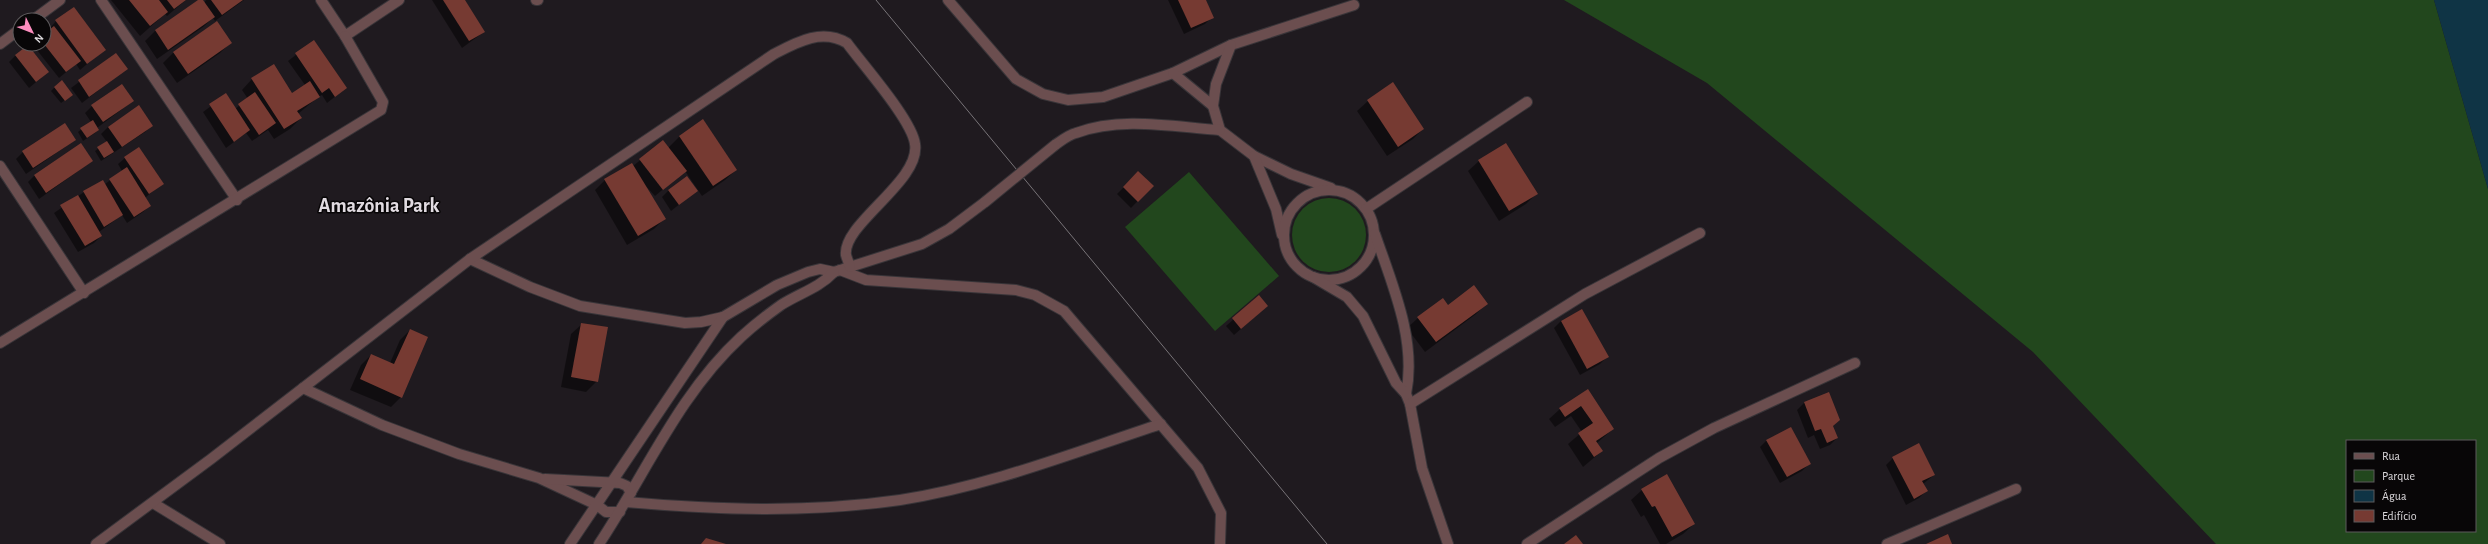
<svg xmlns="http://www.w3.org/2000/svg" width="2488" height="544" font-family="'Alegreya Sans',sans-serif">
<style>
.green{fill:#22471d;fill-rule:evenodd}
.water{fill:#0f3445}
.shadow{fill:#0007}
.building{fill:#763a32}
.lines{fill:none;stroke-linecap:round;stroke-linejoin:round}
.street-casing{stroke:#393539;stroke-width:12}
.street{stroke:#6b4e4f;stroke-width:10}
.tram{stroke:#787478;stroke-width:1}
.street-bridge-casing{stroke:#393539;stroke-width:12;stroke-linecap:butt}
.street-bridge{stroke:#6b4e4f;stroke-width:10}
.labels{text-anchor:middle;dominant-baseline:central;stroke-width:3;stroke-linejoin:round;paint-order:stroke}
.district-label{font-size:20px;font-weight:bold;fill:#e1dbe1;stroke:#080607}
</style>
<rect width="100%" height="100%" fill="#1f1a1f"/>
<g class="green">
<path d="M1564 0H2434L2488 189V544H2216L2033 352 1707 83ZM2347 441H2475V531H2347Z"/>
<polygon points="1189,172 1279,276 1215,331 1125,227"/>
<circle cx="1329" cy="235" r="37"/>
</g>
<polygon class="water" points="2434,0 2488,0 2488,189"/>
<g class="shadow">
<polygon points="111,0 186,0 167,16 165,14 140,36"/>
<polygon points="200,0 204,3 206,0 244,0 215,21 213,18 203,27 157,59 145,41 155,31"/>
<polygon points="432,0 464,0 484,32 462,48"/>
<polygon points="1168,0 1204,0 1212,17 1205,24 1184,34"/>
<polygon points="56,21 104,50 80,70 76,64 59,78 33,45 44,44 44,35"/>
<polygon points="216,22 230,43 220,53 177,83 163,63 173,53"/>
<polygon points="314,41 346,88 327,103 322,95 318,97 298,114 301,118 290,129 274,139 268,130 252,141 246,133 226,148 203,112 226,95 235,109 248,99 242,90 252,79 292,94 305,85 288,61"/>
<polygon points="116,54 126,69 82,103 71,88"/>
<polygon points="16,55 48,72 29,88 9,62"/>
<polygon points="55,87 68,98 61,103 51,91"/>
<polygon points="133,101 97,128 98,130 95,133 83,141 78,132 91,122 85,113 92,106"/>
<polygon points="1368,101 1423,129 1413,139 1387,156 1357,111"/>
<polygon points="702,121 736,170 725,180 702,196 685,171 655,196 643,183 664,219 654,229 627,245 595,190 605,180 633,166 663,142 668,148 679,137"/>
<polygon points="152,125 145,132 101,161 95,151 107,142 101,134 108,127"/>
<polygon points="75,140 26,174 16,159 23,152"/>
<polygon points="125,158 162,183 145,198 150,205 143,212 127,223 122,215 99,232 101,236 94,243 78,252 54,213 84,192 104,185 122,171 118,164"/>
<polygon points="92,161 39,199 28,182 35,175"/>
<polygon points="1479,161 1536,194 1526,204 1499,221 1468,171"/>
<polygon points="1138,173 1152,186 1131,208 1117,194"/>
<polygon points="669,190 696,191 671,211 662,197"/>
<polygon points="1259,297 1267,306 1234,335 1226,326"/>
<polygon points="1486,304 1476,314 1425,352 1407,328 1418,318 1448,306"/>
<polygon points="1582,310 1607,357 1600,364 1580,375 1554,328 1561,321"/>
<polygon points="582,324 597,381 586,392 561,387 571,334"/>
<polygon points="410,330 401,397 391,407 350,390 361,365 371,355 390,363 400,340"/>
<polygon points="1587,390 1613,429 1597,443 1602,451 1583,467 1568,444 1582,432 1571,416 1555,427 1549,419 1560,409"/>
<polygon points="1828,394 1839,420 1832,427 1837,438 1830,445 1820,449 1814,435 1808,438 1797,410 1804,403"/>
<polygon points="1767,440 1809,464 1802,471 1780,483 1760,447"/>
<polygon points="1893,458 1934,475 1923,484 1926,491 1919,498 1906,505 1886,465"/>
<polygon points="1642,490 1694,524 1683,534 1666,544 1660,544 1644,515 1641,517 1631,500"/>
</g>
<g class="building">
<polygon points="129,0 159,0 168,12 150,26"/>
<polygon points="167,0 186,0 174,9"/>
<polygon points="198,0 203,0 215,17 168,50 155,30"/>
<polygon points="211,0 243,0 222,15"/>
<polygon points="443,0 465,0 485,32 469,41"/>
<polygon points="1178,0 1206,0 1214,18 1191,28"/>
<polygon points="74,7 106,50 87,64 55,20"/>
<polygon points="217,21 232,43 188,74 173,52"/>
<polygon points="54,26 81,61 66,72 44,44 44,34"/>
<polygon points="314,40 347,88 335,97 329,88 322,93 295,53"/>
<polygon points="28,45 49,72 36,82 15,55"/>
<polygon points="116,53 128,69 89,97 78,80"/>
<polygon points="274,64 292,93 310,81 320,97 297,111 302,118 284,129 251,78"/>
<polygon points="62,80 73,95 65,101 54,87"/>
<polygon points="1393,82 1424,129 1398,147 1367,100"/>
<polygon points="122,84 134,101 103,122 91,105"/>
<polygon points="255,92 276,123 259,135 238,104"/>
<polygon points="226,93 250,130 234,142 209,104"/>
<polygon points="139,105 153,126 122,147 108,127"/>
<polygon points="703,119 737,170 713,186 679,136"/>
<polygon points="93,120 99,130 87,138 80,128"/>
<polygon points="65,123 76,140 33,168 22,151"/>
<polygon points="663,140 687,171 663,190 639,159"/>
<polygon points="107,141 114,152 104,158 97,147"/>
<polygon points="81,143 93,161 46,193 34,175"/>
<polygon points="1506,143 1538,194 1509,211 1478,160"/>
<polygon points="139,147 164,184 149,194 124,157"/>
<polygon points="632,163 666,219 638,236 604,179"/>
<polygon points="127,167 151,206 134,217 109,179"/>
<polygon points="1138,171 1154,186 1138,202 1123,187"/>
<polygon points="687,176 698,191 679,205 668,190"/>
<polygon points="103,180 123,215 104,227 83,191"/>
<polygon points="78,195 102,236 85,246 60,205"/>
<polygon points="1474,285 1488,304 1436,342 1417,317 1443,298 1448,305"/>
<polygon points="1259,295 1268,306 1241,329 1232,318"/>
<polygon points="1582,309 1609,357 1587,369 1561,321"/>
<polygon points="581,323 608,327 598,382 571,377"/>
<polygon points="410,329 428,337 402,398 360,379 371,354 394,364"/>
<polygon points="1588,389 1614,429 1596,441 1603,451 1594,457 1578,433 1593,423 1581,406 1565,417 1559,408"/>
<polygon points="1829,392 1840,420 1833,426 1838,438 1827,443 1821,429 1815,431 1804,402"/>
<polygon points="1791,427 1811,464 1787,477 1766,440"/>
<polygon points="1919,443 1935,475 1922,481 1928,491 1914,499 1892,457"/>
<polygon points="1667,474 1695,524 1672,537 1655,506 1652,507 1641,489"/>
<polygon points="1948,534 1952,544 1926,544"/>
<polygon points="1576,535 1583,544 1564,544"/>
<polygon points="706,538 726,544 701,544"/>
</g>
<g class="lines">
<defs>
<g id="street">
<polyline points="101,0 237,200"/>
<polyline points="321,0 345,36 399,0"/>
<polyline points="536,0 538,0"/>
<polyline points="948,0 1016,79 1043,94 1068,100 1103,97 1173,73 1231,45 1354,5"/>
<polyline points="33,20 60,0"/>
<polyline points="0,44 20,29"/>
<polyline points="1231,45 1216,84 1213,106 1220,130 1254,156 1291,174 1331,188"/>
<polyline points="1173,73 1213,106"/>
<path d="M1055 145C1061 141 1068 135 1076 133 1121 116 1174 127 1220 130"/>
<polyline points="1254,156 1276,209 1282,235"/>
<polyline points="0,166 84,293"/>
<circle cx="1329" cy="235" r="45"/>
<polyline points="1366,209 1527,102"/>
<path d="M1375 234C1392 284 1417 340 1406 394"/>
<polyline points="470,259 530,287 580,306 685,323 701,322 723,317 777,285 808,272 820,269 834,272 922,244 949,229 985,202"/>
<polyline points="840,270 866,280 1016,290 1035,295 1064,311 1198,468 1221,513 1220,544"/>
<polyline points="1313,277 1347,297 1363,316 1396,383 1406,394 1410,404 1422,468 1448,544"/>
<polyline points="0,343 381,110 383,102 345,36"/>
<polyline points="303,388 382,425 459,454 539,478 597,505 606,512 620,512"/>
<polyline points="1410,404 1585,294 1700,233"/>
<polyline points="545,479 620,483 627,486 631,493"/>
<path d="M626 502C717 510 809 513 900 500 990 486 1075 452 1161 424"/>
<polyline points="153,503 220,544"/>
<path d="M96 544 211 459 470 259 774 54C797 42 822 28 847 43 863 65 912 120 915 144 921 181 842 224 846 255 847 259 849 263 850 267"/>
<polyline points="570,544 723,317"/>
<path d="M599 544C645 475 679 394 741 337 753 326 767 315 781 305 800 293 819 288 834 272"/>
<polyline points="1527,544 1659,458 1714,428 1855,363"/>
<polyline points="1887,544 2016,489"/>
</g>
</defs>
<use href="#street" class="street-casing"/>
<use href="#street" class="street"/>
<polyline class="tram" points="876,0 1327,544"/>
<defs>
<polyline id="street-bridge" points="985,202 1055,145"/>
</defs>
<use href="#street-bridge" class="street-bridge-casing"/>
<use href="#street-bridge" class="street-bridge"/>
</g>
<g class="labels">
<g class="district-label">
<text x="379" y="206">Amazônia Park</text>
</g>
</g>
<rect x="2346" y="440" width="130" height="92" fill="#080607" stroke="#5d5a5c"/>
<rect x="2354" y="453" width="20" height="6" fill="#6b4e4f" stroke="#5d5a5c"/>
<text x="2382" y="460" font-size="12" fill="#dcd9dc">Rua</text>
<rect x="2354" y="470" width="20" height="12" fill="#22471d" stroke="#5d5a5c"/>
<text x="2382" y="480" font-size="12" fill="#dcd9dc">Parque</text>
<rect x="2354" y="490" width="20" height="12" fill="#0f3445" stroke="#5d5a5c"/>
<text x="2382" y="500" font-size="12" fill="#dcd9dc">Água</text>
<rect x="2354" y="510" width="20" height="12" fill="#763a32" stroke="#5d5a5c"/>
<text x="2382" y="520" font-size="12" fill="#dcd9dc">Edifício</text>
<g transform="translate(32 32) rotate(133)"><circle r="19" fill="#080607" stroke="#5d5a5c"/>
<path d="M0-3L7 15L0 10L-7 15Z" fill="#fd8ebf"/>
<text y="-6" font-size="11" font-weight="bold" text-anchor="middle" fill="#dcd9dc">N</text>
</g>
</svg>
